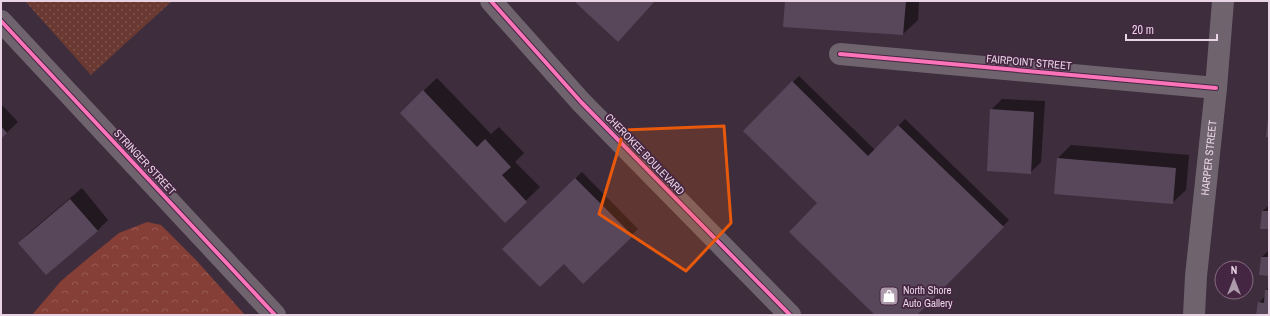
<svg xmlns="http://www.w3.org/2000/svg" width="1270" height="316" font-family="'Archivo Narrow',sans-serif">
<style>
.grass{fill:url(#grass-dots)}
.forest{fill:url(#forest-crowns)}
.shadow{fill:#0007}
.building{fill:#58475b}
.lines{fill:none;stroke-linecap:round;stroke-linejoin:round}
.street{stroke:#6f636e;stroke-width:22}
.secondary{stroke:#6f636e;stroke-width:22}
.cycleway-casing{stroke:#452642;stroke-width:6}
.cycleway{stroke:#fb73b8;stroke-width:4}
.marked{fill:#e8590c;fill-opacity:0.2;stroke:#e8590c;stroke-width:3;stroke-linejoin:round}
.labels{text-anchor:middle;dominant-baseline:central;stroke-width:3.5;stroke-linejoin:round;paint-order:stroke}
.street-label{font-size:11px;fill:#e9d4e5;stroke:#452642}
.poi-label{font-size:11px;fill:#e9d4e5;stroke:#452642;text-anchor:start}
</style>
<defs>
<pattern id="grass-dots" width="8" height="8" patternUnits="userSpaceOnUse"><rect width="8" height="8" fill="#693932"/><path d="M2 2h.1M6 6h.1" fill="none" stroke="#7e5550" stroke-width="1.8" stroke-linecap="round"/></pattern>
<pattern id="forest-crowns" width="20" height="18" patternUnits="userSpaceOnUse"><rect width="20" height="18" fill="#853f36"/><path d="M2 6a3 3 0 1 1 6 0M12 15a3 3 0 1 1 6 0" fill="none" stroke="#965a53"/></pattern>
</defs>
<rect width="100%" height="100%" fill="#3e2d3c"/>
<polygon class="grass" points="25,1 172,1 91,75"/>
<polygon class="forest" points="147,222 161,225 197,261 245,315 32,315 61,281 92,255 119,233"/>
<g class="shadow">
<polygon points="786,1 919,1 918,20 903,34 784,26"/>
<polygon points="799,76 875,150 905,119 1009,220 916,315 876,315 818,203 744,131"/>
<polygon points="437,78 491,134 499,127 524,153 515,162 540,187 505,221 415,99"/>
<polygon points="1002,99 1045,101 1041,162 1030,173 991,110"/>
<polygon points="1,104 18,122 1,138"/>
<polygon points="1071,145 1189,155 1186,190 1172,203 1055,193 1058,158"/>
<polygon points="582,172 638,229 583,283 564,262 503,249"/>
<polygon points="82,188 108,220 97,231 19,243 30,232"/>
<polygon points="1269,205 1269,228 1263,211"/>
<polygon points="1269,250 1269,275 1262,257"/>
<polygon points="1269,287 1269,315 1257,315 1259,303 1266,295 1266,290"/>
</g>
<g class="building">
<polygon points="574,1 655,1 618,42"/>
<polygon points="785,1 906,1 903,35 783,27"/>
<polygon points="792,81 868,156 898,125 1004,227 917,315 875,315 789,232 817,203 743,131"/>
<polygon points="423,90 477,147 485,139 511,167 502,175 527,202 505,223 400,113"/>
<polygon points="990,109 1034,112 1031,174 987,171"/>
<polygon points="1268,119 1269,119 1269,137 1266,137"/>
<polygon points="1,126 7,133 1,139"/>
<polygon points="1057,158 1176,168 1173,204 1054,194"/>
<polygon points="575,178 633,236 583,284 564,264 540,287 502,249"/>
<polygon points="70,199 98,231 46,275 18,243"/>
<polygon points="1262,211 1269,211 1269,229 1260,229"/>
<polygon points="1268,253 1269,253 1269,276 1259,275 1261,257 1268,257"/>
<polygon points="1265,290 1269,290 1269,315 1256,315 1258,302 1264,303"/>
</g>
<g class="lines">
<g class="street">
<polyline points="1,21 275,315"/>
<polyline points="840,54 1216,88"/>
<path id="s1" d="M1194 315 1196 276 1216 88 1223 1"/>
</g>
<polyline class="secondary" points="491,1 581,102 790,315"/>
<defs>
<g id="cycleway">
<polyline points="491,1 581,102 790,315"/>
<polyline points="1,21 275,315"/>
<polyline points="840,54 1216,88"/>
</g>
</defs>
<use href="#cycleway" class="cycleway-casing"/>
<use href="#cycleway" class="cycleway"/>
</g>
<path class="marked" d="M724 126 731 223 686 271 599 214 624 130Z"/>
<defs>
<symbol id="shop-square" viewBox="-11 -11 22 22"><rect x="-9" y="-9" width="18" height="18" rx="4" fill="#ad9aaa" stroke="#452642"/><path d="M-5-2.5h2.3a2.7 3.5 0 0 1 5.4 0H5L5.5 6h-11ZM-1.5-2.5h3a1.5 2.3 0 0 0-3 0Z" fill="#fff"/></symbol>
</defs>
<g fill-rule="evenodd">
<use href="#shop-square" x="878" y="285" width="22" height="22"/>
</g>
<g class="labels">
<g class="street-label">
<text transform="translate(1029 62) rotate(5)">FAIRPOINT STREET</text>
<text transform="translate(645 154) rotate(46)">CHEROKEE BOULEVARD</text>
<text stroke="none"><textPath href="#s1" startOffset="158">HARPER STREET</textPath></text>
<text transform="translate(145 162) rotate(47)">STRINGER STREET</text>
</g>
<g class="poi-label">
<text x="903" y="290">North Shore<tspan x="903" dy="13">Auto Gallery</tspan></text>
</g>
</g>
<rect width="1270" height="316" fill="none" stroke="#e9d4e5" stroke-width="4"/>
<g transform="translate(1234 280)"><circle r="19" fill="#452642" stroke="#876c83"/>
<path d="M0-3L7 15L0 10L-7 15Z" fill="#ad9aaa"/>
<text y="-6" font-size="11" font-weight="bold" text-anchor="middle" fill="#e9d4e5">N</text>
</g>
<path d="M1126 34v6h91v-6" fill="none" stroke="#e9d4e5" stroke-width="2"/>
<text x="1132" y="34" font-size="12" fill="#e9d4e5" stroke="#452642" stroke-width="3" paint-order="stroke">20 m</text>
</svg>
